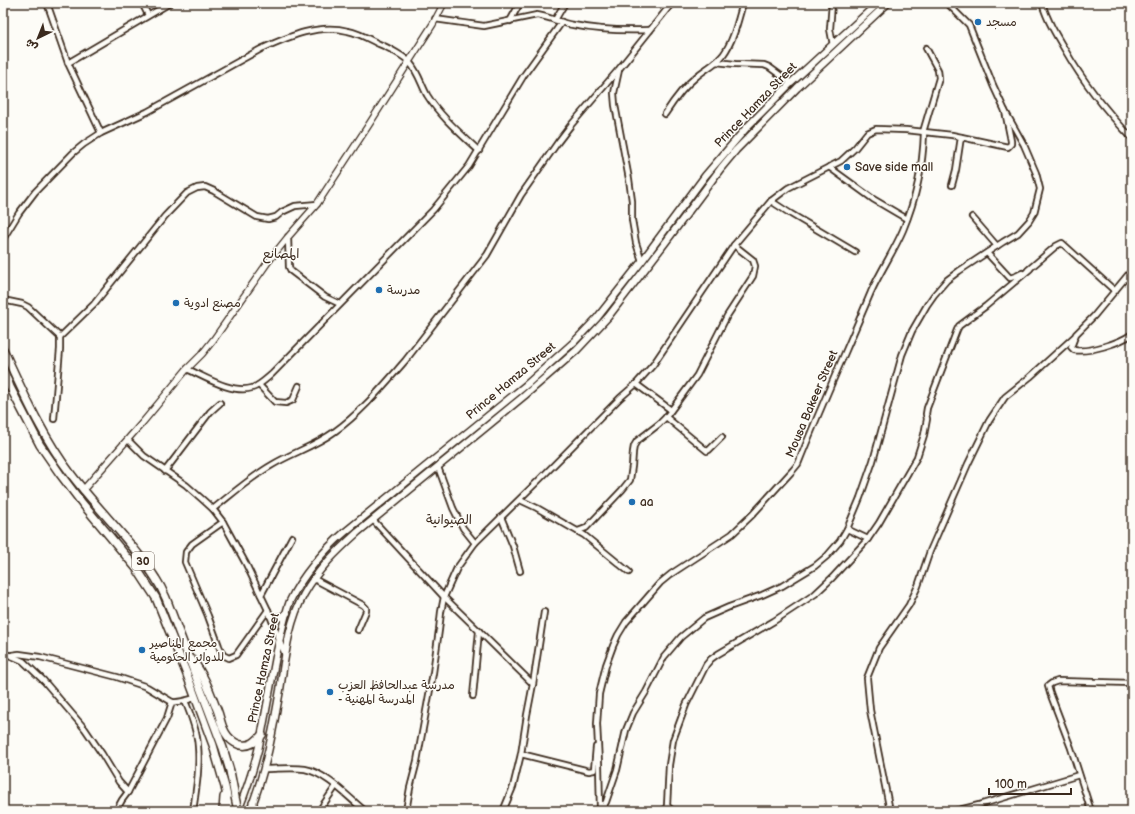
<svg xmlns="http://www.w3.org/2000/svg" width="1135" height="814" font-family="'Balsamiq Sans','Playpen Sans Arabic',sans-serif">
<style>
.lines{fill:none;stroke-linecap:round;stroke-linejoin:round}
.minor-casing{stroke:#3b2a1e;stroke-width:8}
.tertiary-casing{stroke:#3b2a1e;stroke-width:8}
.secondary-casing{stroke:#3b2a1e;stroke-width:9}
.primary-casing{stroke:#3b2a1e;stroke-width:10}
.minor{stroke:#fdfcf7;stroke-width:4.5}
.tertiary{stroke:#fdfcf7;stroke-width:5.5}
.secondary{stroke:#fdfcf7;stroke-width:6}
.primary{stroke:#fdfcf7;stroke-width:7}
.primary-bridge-casing{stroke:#3b2a1e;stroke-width:10;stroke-linecap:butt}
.primary-bridge{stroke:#fdfcf7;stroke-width:7}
.poi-dot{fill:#1f6fb2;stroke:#fdfcf7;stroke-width:1.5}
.labels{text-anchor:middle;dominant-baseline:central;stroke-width:3;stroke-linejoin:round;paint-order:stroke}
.shield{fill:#fdfcf7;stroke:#75695f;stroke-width:1}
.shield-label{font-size:11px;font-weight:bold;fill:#3b2a1e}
.poi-label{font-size:12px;fill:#3b2a1e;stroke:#fdfcf7;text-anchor:start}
.street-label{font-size:12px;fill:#3b2a1e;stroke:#fdfcf7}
.neighbourhood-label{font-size:13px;fill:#3b2a1e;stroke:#fdfcf7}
</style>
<rect width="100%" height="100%" fill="#fdfcf7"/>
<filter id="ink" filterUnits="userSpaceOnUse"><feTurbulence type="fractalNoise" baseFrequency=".025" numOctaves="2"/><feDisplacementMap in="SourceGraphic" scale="8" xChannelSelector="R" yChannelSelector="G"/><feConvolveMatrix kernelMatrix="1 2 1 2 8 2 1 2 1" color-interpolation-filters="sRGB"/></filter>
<g filter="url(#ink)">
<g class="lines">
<defs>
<g id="minor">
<polyline points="47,3 68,63 101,133"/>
<polyline points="142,3 148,15"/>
<polyline points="832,3 830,29 833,45"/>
<path d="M1042 3C1047 20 1056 35 1065 50 1084 83 1106 111 1132 138"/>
<path d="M435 19 484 26 537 15C550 17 560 23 573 25 598 30 624 31 650 30"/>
<polyline points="555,20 565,3"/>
<polyline points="510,21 520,3"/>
<polyline points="716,62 735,64 764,65 769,67 791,83"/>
<polyline points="68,63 170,3"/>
<polyline points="619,70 614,93 615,105 629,179 632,201 632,220 636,243 642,261"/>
<path d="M665 114C674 100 683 87 697 76 705 69 716 64 723 55 734 40 738 20 743 3"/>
<polyline points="829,167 873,199 907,219"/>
<polyline points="952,185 956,170 961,137"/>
<polyline points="771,201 791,214 855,252"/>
<polyline points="972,217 997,246"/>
<polyline points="288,237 289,267 291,271 325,297 340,304"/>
<path d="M3 239 19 213 35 192 73 153 84 144 101 133 147 112 261 49C288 37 318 23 348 31 359 33 369 39 379 44 387 47 406 57 410 63 418 72 421 84 427 95 440 116 461 134 479 151"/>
<polyline points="987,253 1010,278 1016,276 1022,273"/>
<polyline points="1028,270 1056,246 1062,243 1115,291"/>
<path d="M1132 270 1094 316 1076 334 1071 347 1074 350C1088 353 1120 343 1132 334"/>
<polyline points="3,300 22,304 28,307 60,337"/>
<path d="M187 369C205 377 232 394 252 388 259 386 266 379 272 374L433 210 469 166 524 75 562 22"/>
<polyline points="636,384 671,410"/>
<polyline points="259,385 275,402 286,403 293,400 299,386"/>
<polyline points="666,417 707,451 709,450 722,437"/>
<polyline points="54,419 60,349 60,337 94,304 165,216 187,193 197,188 205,187 214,191 257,217 268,219 276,217 282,212 295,206 317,204"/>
<polyline points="128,440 144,456 186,485 202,499 213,509 223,522 246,564 268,610 285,655"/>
<polyline points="438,467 453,508 463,528 475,543"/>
<polyline points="165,471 210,412 220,403"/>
<polyline points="520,500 537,508 584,535 629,572"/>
<path d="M213 509C232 494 251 477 272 465 292 453 315 446 334 432 361 413 383 386 405 361L487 255 521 195 558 142 571 125 619 69 672 3"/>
<polyline points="501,517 513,546 520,571"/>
<polyline points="373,520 444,597 479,631 533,684"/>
<polyline points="223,522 192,544 186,552 185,562 208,616 219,646 223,655 229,658 236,655 268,610"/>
<polyline points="847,529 868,539"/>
<polyline points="578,531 586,528 622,490 630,480 632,466 633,452 634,446 637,441 659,424 666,417 675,405 697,375 727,316 753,276 755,266 753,260 734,245"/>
<polyline points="314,579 363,605 366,608 366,611 358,630"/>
<polyline points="261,595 292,537"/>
<polyline points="12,655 19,654 40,657 117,677 147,687 172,702"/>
<polyline points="3,656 9,655 23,661 44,681 85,729 102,754 119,782 128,792"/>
<polyline points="473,696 479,631"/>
<path d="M185 701C191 715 197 730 198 746 200 767 196 790 193 811"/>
<polyline points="521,754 589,771 594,770 596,747"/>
<path d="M265 769C278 769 292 767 305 769 326 773 348 797 365 811"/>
<polyline points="667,806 673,811"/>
<path d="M600 810 599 764 597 724 599 694 606 665 613 646 618 635 626 622 660 583 671 574 732 534 752 515 793 470 798 464C821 406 847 349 871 292 881 270 894 251 903 230 916 199 923 166 924 133L923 132 939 78 938 70 926 48"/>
<path d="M116 811 122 800 128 792 167 718 172 702C180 703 188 700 195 698"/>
<polyline points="319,811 336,786"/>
<polyline points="406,811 410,788 417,761 433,673 439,630 441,612 444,597 457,568 475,543 540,479 620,398 636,384 653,365 734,245 771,201 788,188 841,161 855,148 867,133 876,129 906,130 952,135 1008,147 1011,144 1011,141 1005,111"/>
<polyline points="503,811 513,787 521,754 527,715 533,684 544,612"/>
<polyline points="600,811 606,802 617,770 626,730 633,713 646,692 664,657 681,637 704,618 729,607 762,595 782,586 815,566 827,556 840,541 847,529 860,498 873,461 902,355 912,331 927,305 934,295 947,280 959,271 1003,242 1018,233 1029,221 1034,213 1040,189 1036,173 1024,145 1005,111 993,85 969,25 947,3"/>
<polyline points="664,811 667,806 669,765 673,740 686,705 706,665 711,659 718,654 774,621 815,594 832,578 868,539 879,523 917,457 924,435 927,419 926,414 927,408 957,330 959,326 986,306 1030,269"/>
<polyline points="890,811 870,710 867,678 879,648 909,605 918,586 930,551 968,464 989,421 1005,397 1030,377 1074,337"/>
<polyline points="955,811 979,805 1079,775"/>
<polyline points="1091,811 1071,748 1050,693 1048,686 1052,683 1058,681 1132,683"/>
</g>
<polyline id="tertiary" points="83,490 143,422 187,369 202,354 214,339 268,262 288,237 317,204 368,126 433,24 444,3"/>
<g id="secondary">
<path d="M271 616C277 619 282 618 287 613"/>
<path d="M251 808C266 770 273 730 280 690 285 657 288 623 304 594 318 569 337 551 358 532L524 396 577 350 608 317 665 243 721 168 736 150 797 88 888 3"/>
<path d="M238 811C248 786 257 759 262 732 267 705 272 678 277 651 281 635 284 617 290 601 301 577 325 549 345 532L526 385 575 341 597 318 642 261 705 176 748 126 791 83 878 3"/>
</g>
<g id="primary">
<path d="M3 349C23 392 42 436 71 474 98 510 132 541 156 579 160 585 163 591 166 598L223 748 230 771 235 797"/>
<polyline points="3,369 10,387 40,445 60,474 82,503 137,569 156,598 186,672 213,745 225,787 230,811"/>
<path d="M192 660C203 673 209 689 215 705 219 712 220 721 223 728 228 740 240 750 253 743 256 741 259 738 262 735"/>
<polyline points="223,811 224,797"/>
<polyline points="253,811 253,803"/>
</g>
</defs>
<use href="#minor" class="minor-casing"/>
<use href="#tertiary" class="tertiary-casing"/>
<use href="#secondary" class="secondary-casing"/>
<use href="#primary" class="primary-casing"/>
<use href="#minor" class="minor"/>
<use href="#tertiary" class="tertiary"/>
<use href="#secondary" class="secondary"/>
<use href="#primary" class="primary"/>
<defs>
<polyline id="primary-bridge" points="235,797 238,811"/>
</defs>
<use href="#primary-bridge" class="primary-bridge-casing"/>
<use href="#primary-bridge" class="primary-bridge"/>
</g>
</g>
<g class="poi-dot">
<circle cx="978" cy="22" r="4"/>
<circle cx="847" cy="167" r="4"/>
<circle cx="379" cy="290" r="4"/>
<circle cx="176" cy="303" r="4"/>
<circle cx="632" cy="502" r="4"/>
<circle cx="142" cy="650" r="4"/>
<circle cx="330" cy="692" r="4"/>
</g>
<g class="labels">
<rect class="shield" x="132" y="552" width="22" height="18" rx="3"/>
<g class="shield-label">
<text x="143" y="561">30</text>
</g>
<g class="poi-label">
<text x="986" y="22">مسجد</text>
<text x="855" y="167">Save side mall</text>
<text x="387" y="290">مدرسة</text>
<text x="184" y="303">مصنع ادوية</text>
<text x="640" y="502">aa</text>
<text x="150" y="643">مجمع المناصير<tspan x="150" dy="14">للدوائر الحكومية</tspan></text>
<text x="338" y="685">مدرسة عبدالحافظ العزب<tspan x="338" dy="14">- المدرسة المهنية</tspan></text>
</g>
<g class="street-label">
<text transform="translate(756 105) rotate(-46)">Prince Hamza Street</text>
<text transform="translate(511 381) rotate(-40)">Prince Hamza Street</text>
<text transform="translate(812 404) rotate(-67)">Mousa Bakeer Street</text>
<text transform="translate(264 668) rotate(-78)">Prince Hamza Street</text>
</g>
<g class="neighbourhood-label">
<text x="281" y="254">المصانع</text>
<text x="449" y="520">الصيوانية</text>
</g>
</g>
<rect width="1135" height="814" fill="none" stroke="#fdfcf7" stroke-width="16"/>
<rect x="8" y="8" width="1119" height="798" fill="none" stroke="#3b2a1e" stroke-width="1.5" filter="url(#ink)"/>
<g transform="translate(38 38) rotate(223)" stroke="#fdfcf7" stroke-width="3" paint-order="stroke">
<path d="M0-3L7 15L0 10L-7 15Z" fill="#3b2a1e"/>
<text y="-6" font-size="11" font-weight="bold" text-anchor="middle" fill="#3b2a1e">ش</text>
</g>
<path d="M989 788v6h82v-6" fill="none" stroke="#3b2a1e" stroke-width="2"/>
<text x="995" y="788" font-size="12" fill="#3b2a1e" stroke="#fdfcf7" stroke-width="3" paint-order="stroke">100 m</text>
</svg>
